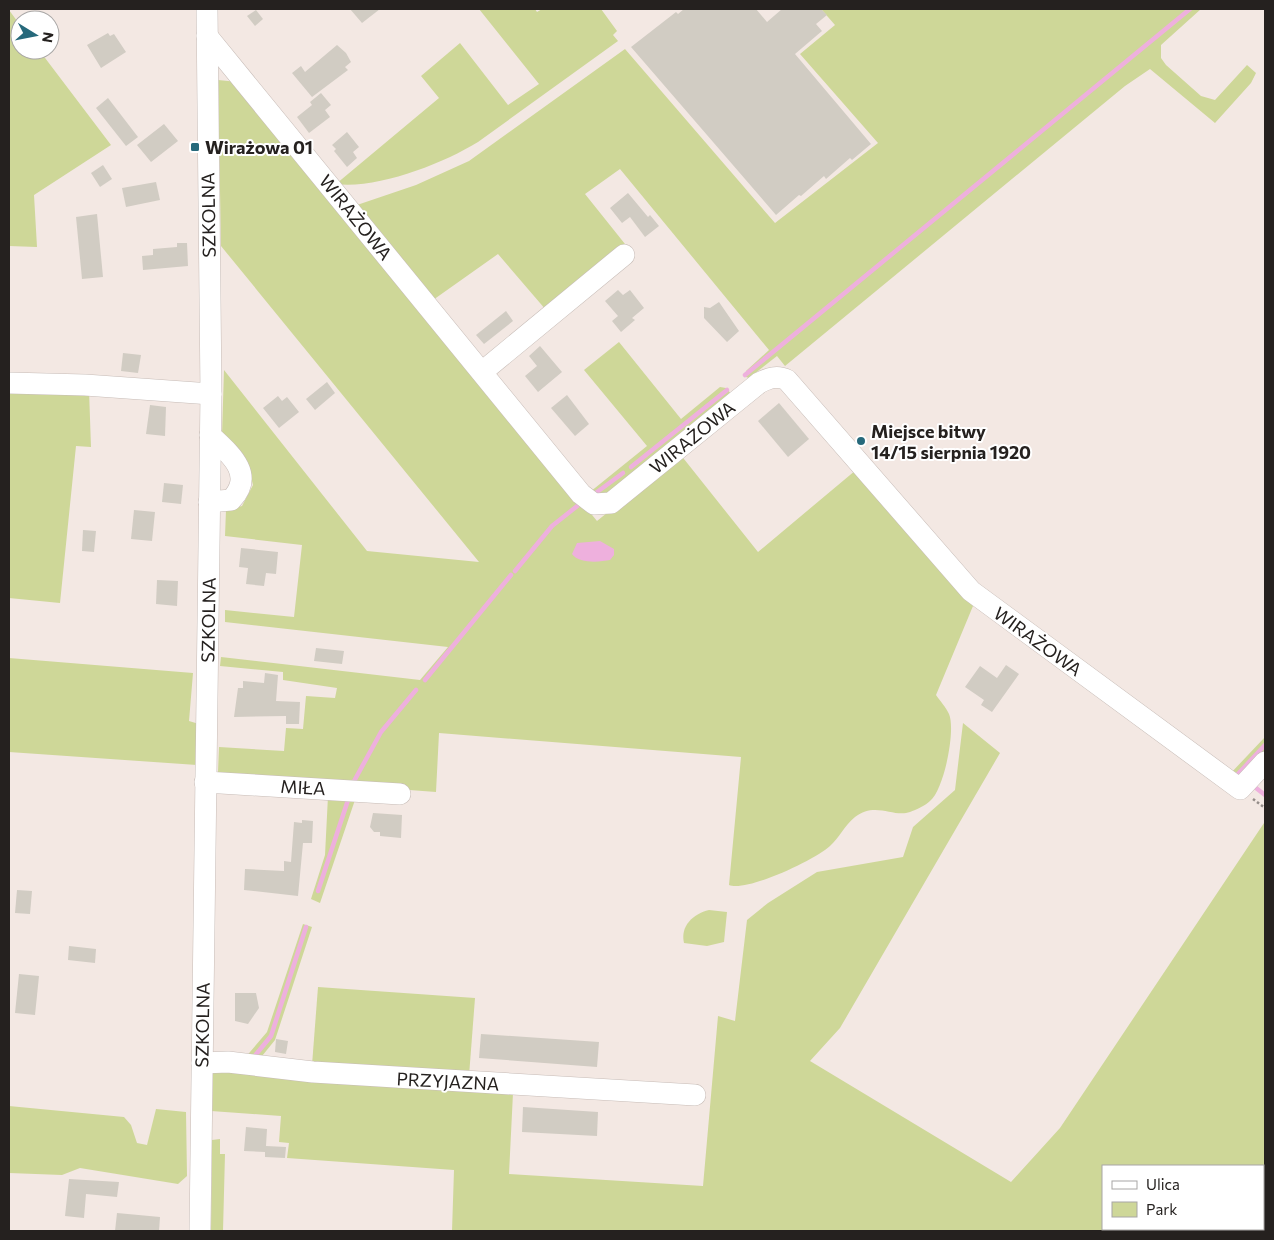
<svg xmlns="http://www.w3.org/2000/svg" width="1274" height="1240" font-family="Commissioner,sans-serif">
<style>
.green{fill:#ced798;fill-rule:evenodd}
.water{fill:#eeb0dd}
.lines{fill:none;stroke-linecap:round;stroke-linejoin:round}
.stream{stroke:#eeb0dd;stroke-width:4.5}
.building{fill:#d1ccc3}
.minor-casing{stroke:#c7bcb7;stroke-width:22}
.path{stroke:#948c89;stroke-width:2.5;stroke-dasharray:2.5 2.5;stroke-linecap:butt}
.minor{stroke:#fff;stroke-width:21}
.poi-dot{fill:#26697b;stroke:#fff;stroke-width:2}
.labels{text-anchor:middle;dominant-baseline:central;stroke-width:4;stroke-linejoin:round;paint-order:stroke}
.poi-label{font-size:18px;font-weight:bold;fill:#25211f;stroke:#fff;text-anchor:start}
.street-label{font-size:18px;fill:#25211f;stroke:#fff}
</style>
<rect width="100%" height="100%" fill="#f3e8e3"/>
<g class="green">
<path d="M479 9H535L537 12 542 9H601L617 31 613 35 618 41 478 142C442 164 378 189 336 184L439 98 421 76 460 43 508 105 539 84Z"/>
<polygon points="821,9 1201,9 1161,45 1161,58 1166,65 1201,96 1215,100 1247,65 1256,73 1251,83 1215,123 1150,69 1125,86 785,366 777,356 749,378 746,377 746,371 769,350 620,169 585,194 625,244 546,310 498,254 433,300 357,205 416,185 469,161 625,49 775,223 878,143 800,54 835,25"/>
<polygon points="9,10 20,25 20,50 39,50 111,145 34,195 37,247 9,246"/>
<path d="M218 80 238 82 597 521 680 454 758 552 856 470 973 606 936 695C940 701 946 707 949 714 956 730 944 790 930 801 926 805 916 810 910 812 894 818 875 801 855 817 845 825 839 838 830 846 815 860 747 892 729 885L741 757 439 733 436 792 224 776 218 772 219 747 284 751 286 728 303 729 306 696 335 698 337 688 283 680V672L220 666 221 657 420 680 448 647 225 622V610L294 617 302 545 225 536 226 510 242 506 253 485 251 477 222 435 224 370 367 551 479 562 221 246Z"/>
<polygon points="619,342 681,419 720,387 726,388 733,396 605,498 590,492 647,446 584,370"/>
<polygon points="9,388 89,390 91,447 76,446 60,603 9,598"/>
<polygon points="9,658 193,673 189,721 199,724 197,765 9,752"/>
<path d="M963 723 1000 753 840 1028 810 1061 1011 1182 1060 1128 1264 823 1265 1231H452L454 1170 287 1158 289 1143 279 1142 281 1116 211 1111 212 1068 513 1093 509 1174 703 1186 718 1016 735 1021 747 920 768 903 817 872 903 857 913 827 955 790ZM1103 1166H1263V1229H1103Z"/>
<path d="M1265 737V754C1256 764 1246 780 1230 774Z"/>
<polygon points="328,796 356,797 320,903 311,899 325,855"/>
<path d="M709 910 727 912 724 942 707 946 684 943C680 926 693 914 709 910Z"/>
<polygon points="303,924 312,927 275,1040 258,1061 244,1059 267,1032"/>
<polygon points="318,987 475,998 469,1076 312,1065"/>
<polygon points="9,1106 124,1117 131,1125 137,1143 147,1145 156,1109 186,1112 187,1176 178,1184 80,1168 62,1175 9,1173"/>
<polygon points="220,1139 220,1154 225,1154 223,1231 211,1231 212,1140"/>
</g>
<path class="water" d="M600 541 614 549V555L610 560C600 562 579 564 572 554L577 543Z"/>
<g class="lines">
<g class="stream">
<polyline points="745,375 1190,9"/>
<polyline points="631,467 727,390"/>
<polyline points="593,495 623,473"/>
<polyline points="515,571 552,526 581,503"/>
<polyline points="425,680 511,575"/>
<polyline points="1237,775 1265,745"/>
<polyline points="353,783 381,732 416,690"/>
<polyline points="1256,788 1265,795"/>
<polyline points="318,891 349,797"/>
<polyline points="253,1058 271,1036 306,927"/>
</g>
</g>
<g class="building">
<polygon points="350,9 380,9 362,23"/>
<polygon points="684,9 756,9 767,22 782,9 821,9 827,15 816,24 822,31 795,54 871,144 852,160 850,158 826,179 824,176 801,196 799,195 776,215 631,47 676,12 678,14"/>
<polygon points="256,10 263,19 255,26 247,16"/>
<polygon points="108,33 110,36 114,34 126,52 101,68 87,45"/>
<polygon points="337,45 346,53 351,62 345,67 348,70 312,97 292,73 301,66 305,72"/>
<polygon points="321,93 331,105 325,110 330,117 309,133 297,117 312,105 310,102"/>
<polygon points="108,98 138,137 126,146 96,108"/>
<polygon points="164,124 178,141 151,162 137,145"/>
<polygon points="347,132 359,147 353,152 357,158 347,167 334,151 336,149 332,145"/>
<polygon points="103,165 112,179 100,187 91,173"/>
<polygon points="156,182 160,200 126,207 122,188"/>
<polygon points="628,193 648,217 650,215 659,226 645,237 630,217 622,223 610,208"/>
<polygon points="97,214 103,277 82,279 76,217"/>
<polygon points="177,243 187,243 188,266 143,270 142,256 153,255 153,249 177,247"/>
<polygon points="618,290 623,295 630,290 644,308 632,318 635,320 621,332 612,321 618,316 605,301"/>
<polygon points="719,302 739,331 727,342 704,318 704,307 710,308"/>
<polygon points="506,311 513,321 484,344 476,335"/>
<polygon points="540,346 562,372 538,392 525,376 537,366 529,356"/>
<polygon points="123,353 141,355 138,373 121,371"/>
<polygon points="327,382 335,393 315,410 306,399"/>
<polygon points="567,395 589,424 575,436 551,408"/>
<polygon points="278,396 282,401 287,397 299,412 279,428 263,408"/>
<polygon points="779,403 809,439 788,457 758,421"/>
<polygon points="150,405 166,407 165,436 146,434"/>
<polygon points="164,483 183,485 181,504 162,502"/>
<polygon points="134,510 155,512 152,541 131,539"/>
<polygon points="83,530 96,531 94,552 82,551"/>
<polygon points="241,548 278,552 276,574 266,573 264,586 246,584 248,568 239,567"/>
<polygon points="157,580 178,581 177,606 156,604"/>
<polygon points="316,648 344,651 342,664 314,661"/>
<polygon points="1006,665 1019,674 992,712 981,705 984,700 965,687 980,666 997,678"/>
<polygon points="265,673 278,675 276,701 300,702 299,724 286,724 286,716 234,717 238,688 243,688 243,681 264,683"/>
<polygon points="373,813 402,815 401,838 380,836 380,832 374,832 370,827"/>
<polygon points="302,820 313,821 312,843 303,843 298,896 244,890 245,869 284,871 284,861 291,862 294,822 302,823"/>
<polygon points="17,890 32,891 30,914 15,913"/>
<polygon points="69,946 96,949 95,963 68,960"/>
<polygon points="19,974 39,976 35,1015 15,1013"/>
<polygon points="235,993 256,993 259,1008 248,1024 235,1021"/>
<polygon points="481,1034 599,1042 597,1067 479,1058"/>
<polygon points="276,1039 288,1041 286,1054 275,1052"/>
<polygon points="523,1107 598,1112 597,1136 522,1132"/>
<polygon points="246,1127 267,1129 266,1146 286,1147 285,1158 265,1157 265,1152 244,1151"/>
<polygon points="69,1179 119,1182 117,1197 86,1194 84,1218 65,1216"/>
<polygon points="117,1213 160,1217 159,1231 115,1231"/>
</g>
<g class="lines">
<defs>
<g id="minor">
<path d="M207 36 581 494 594 504 611 503 759 383C769 378 777 375 787 380L971 591 1240 789 1265 762"/>
<polyline points="482,372 624,255"/>
<polyline points="9,383 85,385 211,394"/>
<path d="M209 502 231 500C256 474 229 453 210 435"/>
<polyline points="205,782 400,794"/>
<polyline points="202,1063 228,1062 313,1072 695,1095"/>
<polyline points="200,1231 211,394 207,9"/>
</g>
</defs>
<use href="#minor" class="minor-casing"/>
<polyline class="path" points="1253,799 1265,808"/>
<use href="#minor" class="minor"/>
</g>
<g class="poi-dot">
<rect x="190" y="142" width="10" height="10" rx="2.5"/>
<circle cx="861" cy="441" r="5"/>
</g>
<g class="labels">
<g class="poi-label">
<text x="205" y="147">Wirażowa 01</text>
<text x="871" y="431">Miejsce bitwy<tspan x="871" dy="21">14/15 sierpnia 1920</tspan></text>
</g>
<g class="street-label">
<text transform="translate(208 215) rotate(-91)">SZKOLNA</text>
<text transform="translate(356 217) rotate(51)">WIRAŻOWA</text>
<text transform="translate(692 437) rotate(-39)">WIRAŻOWA</text>
<text transform="translate(208 620) rotate(-89)">SZKOLNA</text>
<text transform="translate(1038 641) rotate(36)">WIRAŻOWA</text>
<text transform="translate(303 787) rotate(3)">MIŁA</text>
<text transform="translate(202 1025) rotate(-89)">SZKOLNA</text>
<text transform="translate(448 1081) rotate(3)">PRZYJAZNA</text>
</g>
</g>
<rect width="1274" height="1240" fill="none" stroke="#25211f" stroke-width="20"/>
<rect x="1102" y="1165" width="162" height="65" fill="#ffffff" stroke="#a8a6a5"/>
<rect x="1112" y="1181" width="25" height="8" fill="#ffffff" stroke="#a8a6a5"/>
<text x="1146" y="1190" font-size="15" fill="#25211f">Ulica</text>
<rect x="1112" y="1202" width="25" height="15" fill="#ced798" stroke="#a8a6a5"/>
<text x="1146" y="1215" font-size="15" fill="#25211f">Park</text>
<g transform="translate(35 35) rotate(100)"><circle r="24" fill="#ffffff" stroke="#a8a6a5"/>
<path d="M0-4L9 19L0 12L-9 19Z" fill="#26697b"/>
<text y="-8" font-size="14" font-weight="bold" text-anchor="middle" fill="#25211f">N</text>
</g>
</svg>
